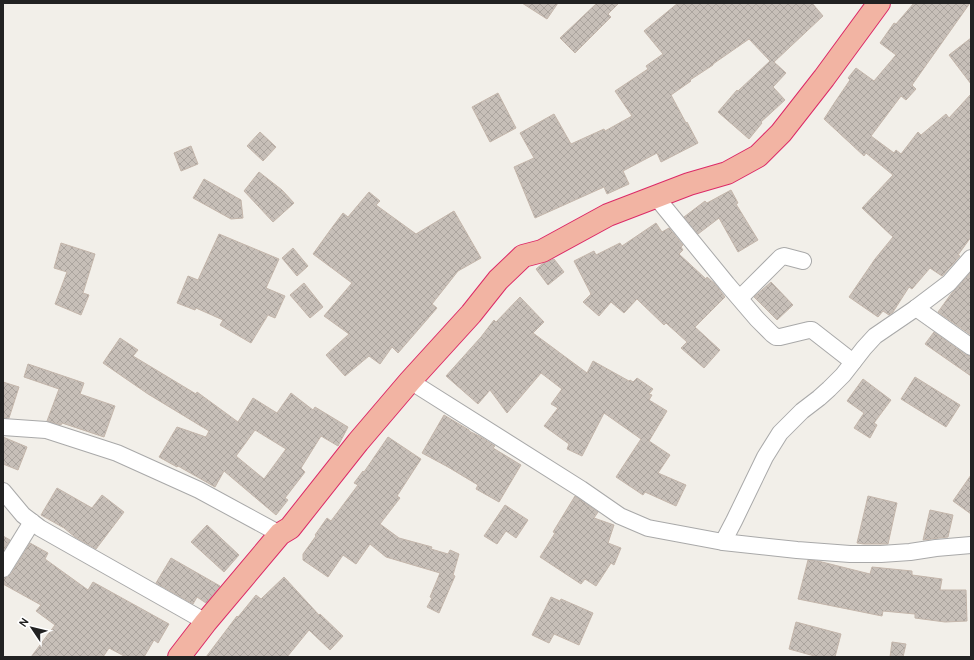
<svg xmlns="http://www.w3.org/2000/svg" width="974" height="660" font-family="Cabin,sans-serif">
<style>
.building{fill:url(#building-cross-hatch);stroke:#c4b6ab;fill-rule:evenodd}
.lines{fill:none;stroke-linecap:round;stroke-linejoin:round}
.minor-casing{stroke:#a9a9a9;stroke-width:18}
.trunk-casing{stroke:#dc2a67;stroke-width:24}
.minor{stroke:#fff;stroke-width:16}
.trunk{stroke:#f2b4a3;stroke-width:22}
</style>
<defs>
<pattern id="building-cross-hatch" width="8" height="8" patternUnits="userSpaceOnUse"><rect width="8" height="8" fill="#c7bfb8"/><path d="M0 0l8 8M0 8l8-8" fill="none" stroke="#aba49e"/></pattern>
</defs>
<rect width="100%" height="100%" fill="#f2efe9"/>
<g class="building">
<polygon points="522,3 558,3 547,19"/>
<polygon points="597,3 619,3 608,14 611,17 575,53 560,38"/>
<polygon points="678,3 812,3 823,16 774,62 786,73 773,87 785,100 761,122 762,123 749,139 718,112 737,90 738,91 770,61 749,39 713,64 713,65 690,80 691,81 671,95 686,123 687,122 698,143 661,162 657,153 623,171 629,184 607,194 604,187 535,218 514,167 534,158 520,133 554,114 571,144 604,129 605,131 632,116 615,91 648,69 646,66 663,54 644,31"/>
<polygon points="914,3 970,3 912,85 916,89 906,100 901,96 871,136 894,153 896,150 901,154 918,132 921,135 946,114 949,118 971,94 971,237 958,255 960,256 942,276 930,268 912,289 909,287 893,312 889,315 883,311 878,317 849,297 875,259 893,237 862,208 893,175 866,153 864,156 824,119 835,102 850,80 848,78 856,68 874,81 896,55 880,43 894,23 896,24"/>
<polygon points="971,38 971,84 949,55"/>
<polygon points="498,93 516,128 490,142 472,107"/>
<polygon points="260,132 276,147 263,161 247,146"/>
<polygon points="191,146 198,164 181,171 174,153"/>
<polygon points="259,172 282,190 294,203 273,222 244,191"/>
<polygon points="204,179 241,200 243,218 231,219 193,198"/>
<polygon points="731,190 738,203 736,204 758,240 738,252 719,218 698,234 684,217 705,201 707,203"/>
<polygon points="369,192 380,201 376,205 416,234 454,211 481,258 458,271 432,304 437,308 398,353 392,347 380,364 369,356 345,376 326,355 349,334 324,316 352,283 313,254 331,229 343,213 348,217"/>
<polygon points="656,223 662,232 669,228 683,245 681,247 683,250 679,254 706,279 707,277 715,284 725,297 695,327 720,350 704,368 681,348 687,342 666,323 664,325 637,299 624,313 611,302 599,316 583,302 591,294 574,261 594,251 596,255 620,243 622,246"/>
<polygon points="219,234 279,259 266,288 285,296 275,318 268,315 251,343 220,325 223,320 196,308 195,310 177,303 188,276 198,280"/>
<polygon points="61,243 95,254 83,293 89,295 81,315 55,304 67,272 54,268"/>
<polygon points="293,248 308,266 297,276 282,258"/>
<polygon points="554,259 564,272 548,285 536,269 542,264"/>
<polygon points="971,272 971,335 938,312 951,294 956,289"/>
<polygon points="771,282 793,305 777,320 754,297"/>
<polygon points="304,283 323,307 310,318 290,295"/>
<polygon points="520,297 544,322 533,333 587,373 593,361 629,381 630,380 633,382 637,378 653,389 649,394 652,395 649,400 667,411 649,441 670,455 658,473 686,485 676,506 645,492 643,495 616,477 641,439 604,413 582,456 567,449 569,444 544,426 558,408 551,404 562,389 541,373 507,413 490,390 478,404 446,376 481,337 494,320 496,322"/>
<polygon points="934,332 966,355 971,356 971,376 925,344"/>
<path d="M120 338 138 350 133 356 196 394 197 392 238 422 253 398 277 413 291 393 313 410 315 407 348 427 338 446 321 436 301 468 305 472 285 498 288 500 276 515 224 471 215 487 178 466 177 467 159 457 177 427 206 437 209 431 148 394 103 363ZM255 430 286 449 264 479 236 456Z"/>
<polygon points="28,364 84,383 80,394 115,406 104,437 62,423 61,425 47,421 59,389 24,377"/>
<polygon points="915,377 960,405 946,427 901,399"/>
<polygon points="863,379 891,400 874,423 877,425 870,438 854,428 864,413 847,401"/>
<polygon points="3,382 19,387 9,418 3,418"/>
<polygon points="444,415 469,430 469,431 481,437 495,446 493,448 521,465 499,502 476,489 478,485 448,467 422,453"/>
<polygon points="3,437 27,447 18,470 3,464"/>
<polygon points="388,437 421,459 397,496 400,498 380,524 399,538 432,547 431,549 448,554 450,550 459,554 453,575 455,576 439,613 427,607 432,598 430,597 440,573 386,557 370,544 356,564 343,555 328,577 303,560 303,554 316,536 315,535 327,518 331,521 358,485 354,483 363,471 364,472"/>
<polygon points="971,475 971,514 953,501"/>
<polygon points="57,488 92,508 102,495 124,512 96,549 75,537 64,528 41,515"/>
<polygon points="575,496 598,512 594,518 614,525 608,543 621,548 614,565 611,563 596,586 585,579 581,584 540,557 555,533 553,532"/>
<polygon points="868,496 897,503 888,544 864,544 857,543"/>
<polygon points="505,505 528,520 516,538 506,531 497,544 484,536"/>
<polygon points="930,510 953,515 948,537 923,540"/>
<polygon points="207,525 239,555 224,572 191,542"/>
<polygon points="3,536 10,540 3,551"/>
<polygon points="30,543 48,553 45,559 88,590 93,582 169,624 158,643 154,640 144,657 126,657 109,648 103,657 31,657 55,625 36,611 41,605 3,584 3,578 8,577 11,574"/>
<polygon points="171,558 220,586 206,603 197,597 193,604 156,583"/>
<polygon points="808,560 818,561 870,574 872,567 912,571 912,575 942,579 940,590 966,590 967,621 945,622 915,618 915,614 883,611 882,616 798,599"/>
<polygon points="284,577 319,615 320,614 343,636 330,650 309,630 287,657 206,657 237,616 238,617 256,595 261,599"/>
<polygon points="551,597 560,601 561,599 593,613 579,645 554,634 549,643 532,635"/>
<polygon points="796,622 841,634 835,657 818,657 789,649"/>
<polygon points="892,642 906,644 903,657 890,657"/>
</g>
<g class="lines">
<defs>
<g id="minor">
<polyline points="656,197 727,284 757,319 772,334 776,337 780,337 809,330 812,330 853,362"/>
<polyline points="740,298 781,257 784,256 803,261"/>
<polyline points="916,308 971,347"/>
<polyline points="410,381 581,489 620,516 648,528 723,542 797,550 850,554 881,554 910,552 936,548 971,545"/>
<polyline points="3,427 46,430 117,453 199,490 280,534"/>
<polyline points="3,491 23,515 40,528 206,622"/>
<polyline points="723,542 734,521 765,457 780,433 802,411 819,398 829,389 843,375 864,348 875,336 916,308 949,283 971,258"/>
<polyline points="3,569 32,522"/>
</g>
<polyline id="trunk" points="179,657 206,622 280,534 290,528 358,442 410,381 471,314 498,280 523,256 542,251 608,215 689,184 727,173 758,156 781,133 824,78 879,3"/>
</defs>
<use href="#minor" class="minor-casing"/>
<use href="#trunk" class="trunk-casing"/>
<use href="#minor" class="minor"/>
<use href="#trunk" class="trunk"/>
</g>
<rect width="974" height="660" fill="none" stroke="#222222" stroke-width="8"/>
<g transform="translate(32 628) rotate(305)" stroke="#ffffff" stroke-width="3" paint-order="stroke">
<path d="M0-3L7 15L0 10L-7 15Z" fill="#222222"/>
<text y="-6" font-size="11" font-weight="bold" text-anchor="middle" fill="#222222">N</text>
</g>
</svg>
